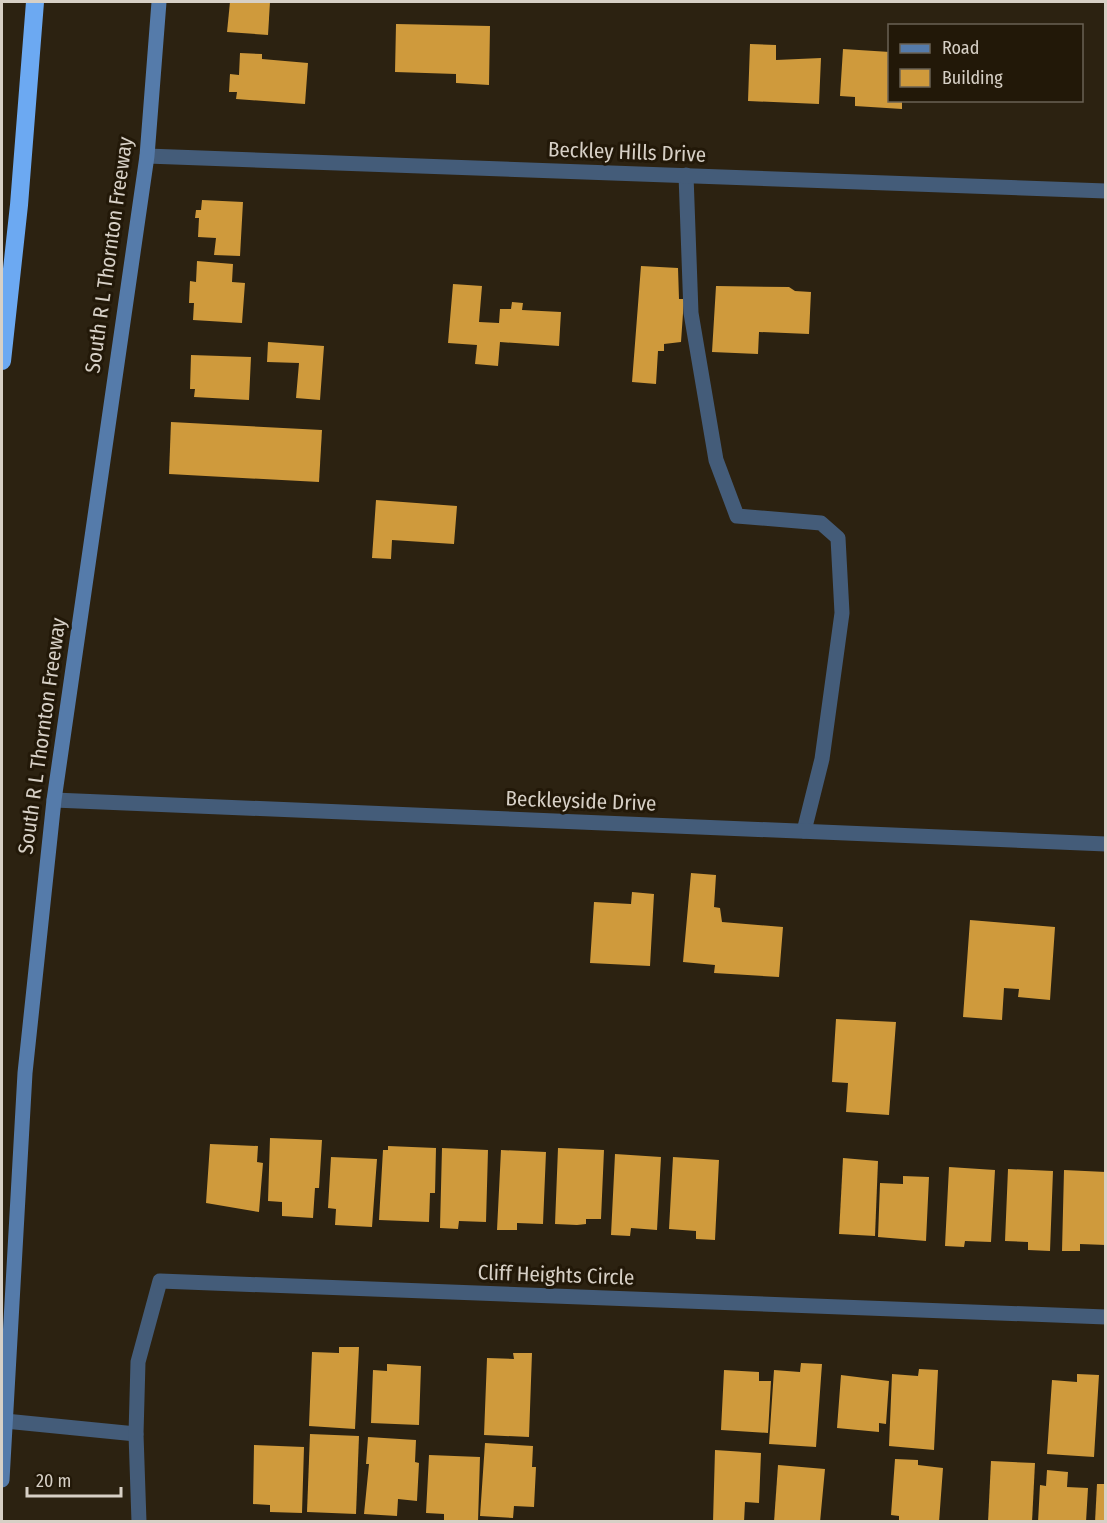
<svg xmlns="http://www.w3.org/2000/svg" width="1107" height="1523" font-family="'Fira Sans Condensed',sans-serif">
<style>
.building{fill:#cf9a3c}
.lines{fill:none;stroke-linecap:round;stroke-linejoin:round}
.service{stroke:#445c79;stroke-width:15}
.minor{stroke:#445c79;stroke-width:15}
.secondary{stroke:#557baa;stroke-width:15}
.motorway{stroke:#6ca9f2;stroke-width:18}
.labels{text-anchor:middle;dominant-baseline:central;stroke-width:6;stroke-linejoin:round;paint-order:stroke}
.street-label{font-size:21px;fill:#d7d0c6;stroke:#221808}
</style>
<rect width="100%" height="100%" fill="#2c2211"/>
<g class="building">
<polygon points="230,2 270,2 268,35 227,32"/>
<polygon points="396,24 490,26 489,85 456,83 456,74 395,72"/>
<polygon points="750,44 776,45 776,60 821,58 819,104 748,101"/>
<polygon points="843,49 890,52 890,100 902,100 902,109 855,106 855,97 840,96"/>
<polygon points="240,53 262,54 262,59 308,63 305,104 236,99 237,92 229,92 230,74 239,75"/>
<polygon points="202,200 243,202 240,256 214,255 216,238 198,237 199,218 195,218 196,210 201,210"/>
<polygon points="197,261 233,264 232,282 245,283 242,323 193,320 194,303 189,303 190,281 196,282"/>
<polygon points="641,266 678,268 679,299 684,299 681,342 664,344 664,351 658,351 656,384 632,382"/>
<polygon points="453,284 482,286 479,322 499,323 500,309 511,309 512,302 523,303 522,310 561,312 559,346 500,342 498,366 475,364 477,345 448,343"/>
<polygon points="716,286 789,287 795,291 811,292 809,334 759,332 758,354 712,352"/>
<polygon points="268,342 324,346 320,400 296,398 299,363 267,362"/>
<polygon points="191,355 251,357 249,400 194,397 195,389 190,389"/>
<polygon points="171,422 322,430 319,482 169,474"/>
<polygon points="376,500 457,506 454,544 392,540 391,559 372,558"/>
<polygon points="691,873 716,875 714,907 720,908 722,922 783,927 779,977 714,973 715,965 683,962"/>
<polygon points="632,892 654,894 650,966 590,963 594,902 631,904"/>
<polygon points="970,920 1055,927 1050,1000 1018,997 1019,989 1004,988 1002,1020 963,1017"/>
<polygon points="836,1019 896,1022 889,1115 846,1112 848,1083 832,1082"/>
<polygon points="270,1138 322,1140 319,1188 315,1188 313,1218 282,1216 282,1202 268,1201"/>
<polygon points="210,1144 258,1146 257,1162 263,1163 259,1212 206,1203"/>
<polygon points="388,1146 436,1148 435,1193 430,1193 429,1222 379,1220 383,1150 388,1150"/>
<polygon points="442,1148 488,1150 486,1222 459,1221 458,1229 440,1228"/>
<polygon points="558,1148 604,1150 601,1219 586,1219 586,1224 577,1225 555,1224"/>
<polygon points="501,1150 546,1152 543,1224 517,1223 517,1230 497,1230"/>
<polygon points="615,1154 661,1157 657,1230 631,1228 630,1236 611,1235"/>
<polygon points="331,1157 377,1159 372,1227 335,1225 336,1209 328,1208"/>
<polygon points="673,1157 719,1160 715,1240 696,1239 696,1231 669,1229"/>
<polygon points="843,1158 878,1161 875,1236 839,1234"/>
<polygon points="949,1167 995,1170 991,1242 965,1241 964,1247 945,1246"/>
<polygon points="1008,1169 1053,1171 1050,1251 1028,1250 1028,1242 1005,1241"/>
<polygon points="1064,1170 1106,1172 1106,1245 1080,1244 1080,1251 1062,1251"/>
<polygon points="903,1176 929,1177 926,1241 878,1237 880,1183 903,1184"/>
<polygon points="339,1347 359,1347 355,1429 309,1426 312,1352 339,1353"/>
<polygon points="513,1353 532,1353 529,1437 484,1435 487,1358 514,1359"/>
<polygon points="801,1363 822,1364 816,1447 769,1444 774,1370 800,1372"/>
<polygon points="387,1364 421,1366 419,1425 371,1423 373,1370 387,1371"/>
<polygon points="919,1369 938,1370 934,1450 889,1446 892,1374 918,1376"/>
<polygon points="724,1370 759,1372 759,1381 771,1381 768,1433 721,1430"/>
<polygon points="1077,1374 1099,1375 1094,1457 1047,1454 1052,1380 1077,1382"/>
<polygon points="841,1375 889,1381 886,1424 879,1423 879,1432 837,1428"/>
<polygon points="310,1434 359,1436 356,1514 307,1512"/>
<polygon points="368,1437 416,1440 415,1462 419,1463 417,1501 398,1499 397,1516 364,1514 369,1464 366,1464"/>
<polygon points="485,1443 533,1446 532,1467 536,1467 534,1507 514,1506 513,1518 480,1516"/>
<polygon points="254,1445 304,1447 302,1513 270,1512 270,1505 253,1504"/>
<polygon points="715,1450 761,1453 759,1503 745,1502 744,1522 713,1522"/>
<polygon points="429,1455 480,1457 478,1522 444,1521 444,1514 426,1513"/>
<polygon points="895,1459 918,1460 918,1465 943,1468 939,1522 899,1522 899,1516 891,1515"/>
<polygon points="991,1461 1035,1463 1032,1522 988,1522"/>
<polygon points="778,1465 825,1469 820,1522 774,1522"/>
<polygon points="1047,1470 1068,1472 1067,1487 1088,1488 1086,1522 1038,1522 1040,1485 1046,1486"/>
<polygon points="1097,1484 1106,1484 1106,1522 1095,1522"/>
</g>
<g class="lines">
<polyline class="service" points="686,175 691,313 716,460 737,516 821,523 838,538 842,613 822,759 804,831"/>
<g class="minor">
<polyline points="147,156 1106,191"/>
<polyline points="54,800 1106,844"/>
<polyline points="5,1421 136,1434"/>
<polyline points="139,1522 136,1434 138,1362 160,1281 1106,1317"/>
</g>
<polyline class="secondary" points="2,1480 25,1073 54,800 147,156 159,2"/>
<polyline class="motorway" points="2,361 19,205 35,2"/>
</g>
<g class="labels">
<g class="street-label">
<text transform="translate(627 152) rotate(2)">Beckley Hills Drive</text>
<text transform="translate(109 255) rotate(-82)">South R L Thornton Freeway</text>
<text transform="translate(42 736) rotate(-82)">South R L Thornton Freeway</text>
<text transform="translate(581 801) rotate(2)">Beckleyside Drive</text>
<text transform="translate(556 1275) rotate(2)">Cliff Heights Circle</text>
</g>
</g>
<rect width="1107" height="1523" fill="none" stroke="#d7d0c6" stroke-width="6"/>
<rect x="888" y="24" width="195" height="78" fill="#221808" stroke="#6a6254" stroke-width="1.5"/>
<rect x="900" y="44" width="30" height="9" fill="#557baa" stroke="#6a6254" stroke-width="1.5"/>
<text x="942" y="54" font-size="18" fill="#d7d0c6">Road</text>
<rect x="900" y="69" width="30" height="18" fill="#cf9a3c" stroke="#6a6254" stroke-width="1.5"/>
<text x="942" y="84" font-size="18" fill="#d7d0c6">Building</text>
<path d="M27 1487v9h94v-9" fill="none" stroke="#d7d0c6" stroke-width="3"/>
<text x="36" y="1487" font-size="18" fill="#d7d0c6" stroke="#221808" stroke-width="4.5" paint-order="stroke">20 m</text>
</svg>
